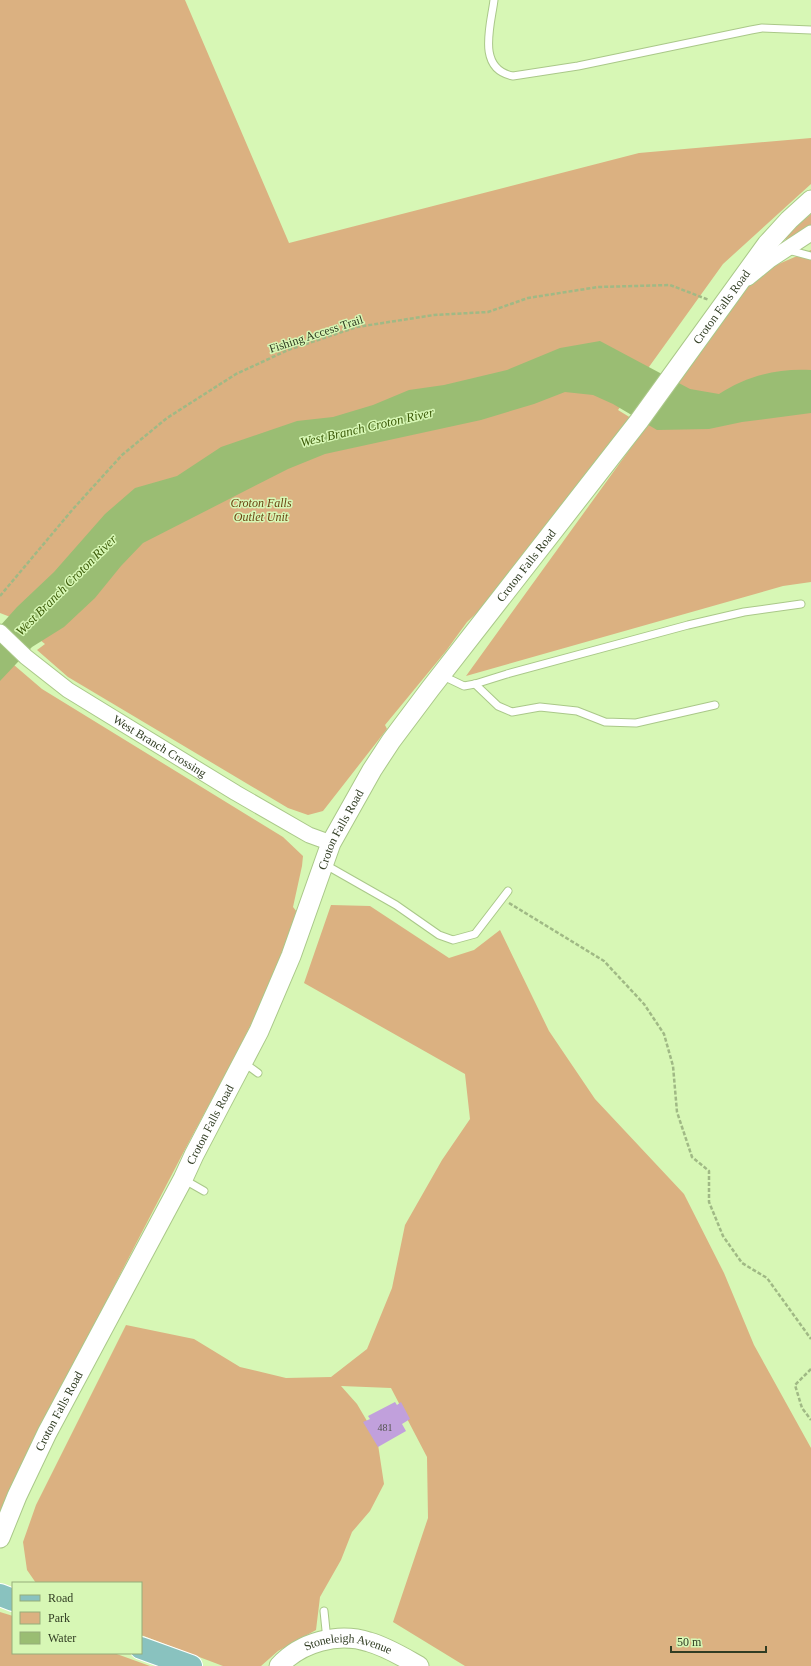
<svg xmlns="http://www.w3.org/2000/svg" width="811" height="1666" font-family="'Times New Roman',serif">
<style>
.green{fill:#dbb181}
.water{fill:#9abd73}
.building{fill:#c1a0dc}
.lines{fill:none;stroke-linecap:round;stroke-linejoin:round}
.service-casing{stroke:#aac889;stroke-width:9}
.minor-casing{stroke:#aac889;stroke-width:17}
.tertiary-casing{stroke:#aac889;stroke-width:21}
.primary-casing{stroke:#fff;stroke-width:24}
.path{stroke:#a0b985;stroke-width:2.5;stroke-dasharray:4 2;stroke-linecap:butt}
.service{stroke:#fff;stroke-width:7}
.minor{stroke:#fff;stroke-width:15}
.tertiary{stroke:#fff;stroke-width:19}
.primary{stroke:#89c2bf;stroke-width:22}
.labels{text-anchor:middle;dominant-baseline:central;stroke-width:3;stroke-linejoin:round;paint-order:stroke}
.number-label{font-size:10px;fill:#555651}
.street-label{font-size:12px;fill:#313d23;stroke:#d7f7b5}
.park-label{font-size:12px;font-style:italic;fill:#6b4512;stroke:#d7f7b5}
.water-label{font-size:13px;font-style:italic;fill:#3c5b09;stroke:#d7f7b5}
</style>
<rect width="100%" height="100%" fill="#d7f7b5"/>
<g class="green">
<polygon points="0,0 185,0 289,243 639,153 811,138 811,184 723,264 618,410 631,418 483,607 467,622 446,651 385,725 387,729 323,811 308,815 288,808 68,677 37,650 45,644 13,618 0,613"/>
<polygon points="811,214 811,225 786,240 784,237"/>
<polygon points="811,250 811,582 783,586 466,676 747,287 774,266"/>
<path d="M0 653 42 689 283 837 303 856 302 866 293 907 297 912C270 999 223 1077 181 1157 119 1276 57 1395 0 1517Z"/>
<polygon points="331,905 370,906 449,958 474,950 500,930 549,1031 595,1099 684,1194 724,1273 754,1345 811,1448 811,1666 465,1666 393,1622 428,1518 427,1457 391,1388 341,1386 357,1404 377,1438 384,1484 370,1511 352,1532 341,1560 320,1597 316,1630 278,1651 261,1666 223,1666 141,1635 141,1583 36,1583 27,1570 23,1542 36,1505 126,1325 194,1339 240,1367 286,1378 331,1377 367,1349 392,1288 405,1225 442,1160 470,1119 465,1074 304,983"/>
<polygon points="0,1612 13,1616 13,1653 114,1653 150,1666 0,1666"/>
</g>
<path class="water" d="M600 341 690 389 719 394C746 376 778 368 811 370V413L742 422 709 429 657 430 613 404 593 395 565 392 534 404 481 420 325 454 288 469 143 543 121 566 95 598 64 627 32 647 0 681V626L17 607 54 572 105 514 135 488 177 476 221 447 297 421 333 417 373 405 409 390 444 385 507 370 560 348Z"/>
<polygon class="building" points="395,1402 397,1405 401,1402 410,1419 402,1424 406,1431 378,1447 363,1422 370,1419 368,1416"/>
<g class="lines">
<defs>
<g id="service">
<path d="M494 0C491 25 476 69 513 76L578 66 751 30 762 28 811 30"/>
<polyline points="788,250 811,256"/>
<polyline points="441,675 464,686 475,684 507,674 688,625 744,612 801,604"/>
<polyline points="475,684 498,706 512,712 540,707 577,711 605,722 636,723 715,705"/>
<polyline points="324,864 396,905 439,935 453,940 475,934 508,891"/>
<polyline points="243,1062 258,1073"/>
<polyline points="183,1179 204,1191"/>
<polyline points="324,1611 327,1640"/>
</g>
<g id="minor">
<polyline points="748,278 770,260 811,233"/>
<path id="s1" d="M0 632 26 657 68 690 236 793 309 835 331 843"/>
</g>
<g id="tertiary">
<path id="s2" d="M0 1538 17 1496 47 1433 183 1179 194 1155 259 1031 291 956 331 843 372 770 391 741 430 689 639 421 767 244 789 220 811 200"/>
<path id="s3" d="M279 1666C301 1642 338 1632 369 1642 387 1647 403 1657 419 1666"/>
</g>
<g id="primary">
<polyline points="0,1595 13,1600"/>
<polyline points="141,1648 191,1666"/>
</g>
</defs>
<use href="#service" class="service-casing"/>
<use href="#minor" class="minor-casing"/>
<use href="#tertiary" class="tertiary-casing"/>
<use href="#primary" class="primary-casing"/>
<g class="path">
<polyline points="0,596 73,509 122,455 167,418 236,374 288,350 357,327 434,315 488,312 528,298 598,287 670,285 709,300"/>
<polyline points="509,903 604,961 644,1004 664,1034 673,1066 677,1112 692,1157 709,1171 709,1202 723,1236 742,1263 767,1278 811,1339"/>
<polyline points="811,1369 795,1385 802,1408 811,1420"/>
</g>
<use href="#service" class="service"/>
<use href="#minor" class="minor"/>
<use href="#tertiary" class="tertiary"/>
<use href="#primary" class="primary"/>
</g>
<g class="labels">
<g class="number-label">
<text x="385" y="1427">481</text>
</g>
<g class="street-label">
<text stroke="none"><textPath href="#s2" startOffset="1435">Croton Falls Road</textPath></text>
<text transform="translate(316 334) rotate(-18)">Fishing Access Trail</text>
<text stroke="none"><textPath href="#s2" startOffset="1111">Croton Falls Road</textPath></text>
<text stroke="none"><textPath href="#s1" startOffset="197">West Branch Crossing</textPath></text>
<text stroke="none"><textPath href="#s2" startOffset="787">Croton Falls Road</textPath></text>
<text stroke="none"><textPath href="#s2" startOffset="464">Croton Falls Road</textPath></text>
<text stroke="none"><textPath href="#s2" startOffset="140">Croton Falls Road</textPath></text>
<text stroke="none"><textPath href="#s3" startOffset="77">Stoneleigh Avenue</textPath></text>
</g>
<g class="park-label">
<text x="261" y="503">Croton Falls<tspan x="261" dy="14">Outlet Unit</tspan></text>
</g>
<g class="water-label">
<text transform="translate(367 427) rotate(-13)">West Branch Croton River</text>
<text transform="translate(66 585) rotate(-45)">West Branch Croton River</text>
</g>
</g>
<rect x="12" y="1582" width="130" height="72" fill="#d7f7b5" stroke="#95ad7b"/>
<rect x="20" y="1595" width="20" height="6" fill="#89c2bf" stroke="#95ad7b"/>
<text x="48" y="1602" font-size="12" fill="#313d23">Road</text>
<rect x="20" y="1612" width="20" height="12" fill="#dbb181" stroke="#95ad7b"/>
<text x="48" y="1622" font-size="12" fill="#313d23">Park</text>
<rect x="20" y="1632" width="20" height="12" fill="#9abd73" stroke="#95ad7b"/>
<text x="48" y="1642" font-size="12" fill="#313d23">Water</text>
<path d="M671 1646v6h95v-6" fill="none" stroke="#313d23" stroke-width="2"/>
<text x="677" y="1646" font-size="12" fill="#313d23" stroke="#d7f7b5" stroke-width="3" paint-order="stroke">50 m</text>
</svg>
